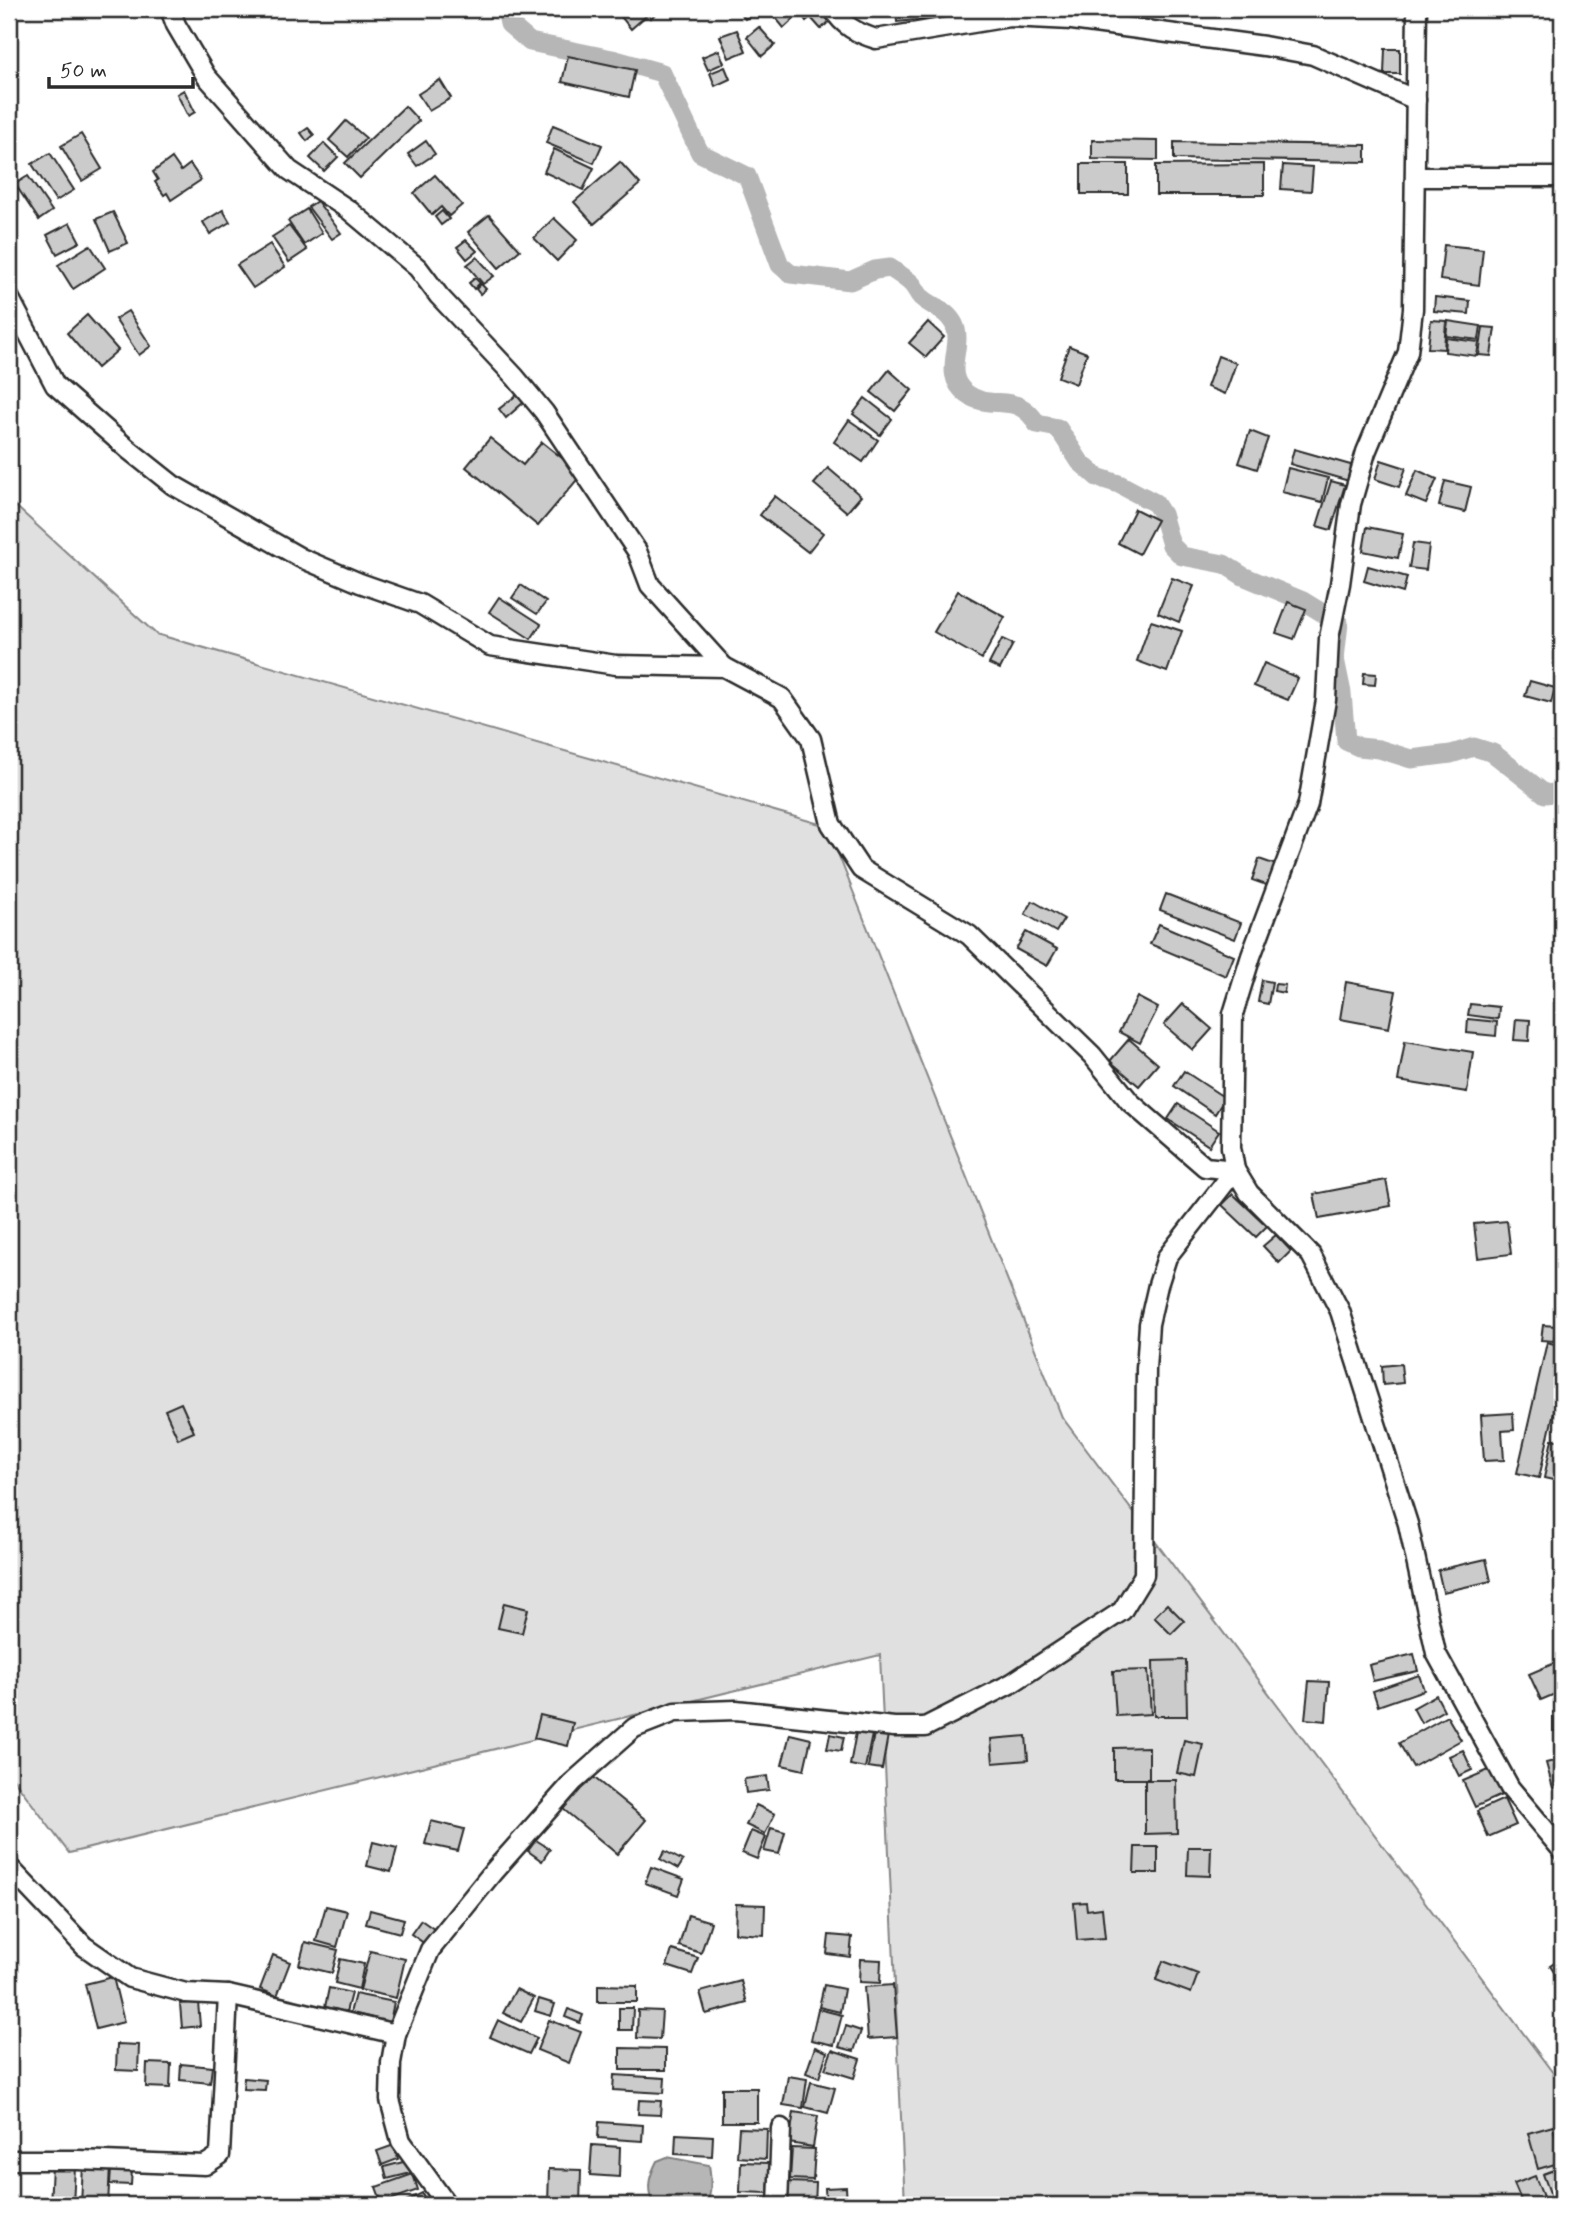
<svg xmlns="http://www.w3.org/2000/svg" width="1571" height="2214" font-family="Mynerve,sans-serif">
<style>
.green{fill:#e0e0e0;stroke:#868686;stroke-width:2}
.water{fill:#b6b6b6;stroke:#7e7e7e;stroke-width:2}
.lines{fill:none;stroke-linecap:round;stroke-linejoin:round}
.canal{stroke:#b6b6b6;stroke-width:19}
.building{fill:#cbcbcb;stroke:#2b2b2b;stroke-width:2}
.minor-casing{stroke:#2b2b2b;stroke-width:23}
.minor{stroke:#fff;stroke-width:18}
</style>
<rect width="100%" height="100%" fill="#fff"/>
<filter id="ink" filterUnits="userSpaceOnUse"><feTurbulence type="fractalNoise" baseFrequency=".0143" numOctaves="2"/><feDisplacementMap in="SourceGraphic" scale="14" xChannelSelector="R" yChannelSelector="G"/><feConvolveMatrix kernelMatrix="1 2 1 2 8 2 1 2 1" color-interpolation-filters="sRGB"/></filter>
<g filter="url(#ink)">
<polygon class="green" points="9,500 156,634 827,826 1062,1417 1562,2085 1562,2205 905,2205 880,1655 69,1853 9,1773"/>
<path class="water" d="M667 2157 709 2165C711 2177 712 2194 706 2205H665L652 2201C646 2186 650 2175 657 2161Z"/>
<g class="lines">
<path class="canal" d="M506 9 509 24 530 42 612 59 662 73 700 153 747 176 780 265 791 274 850 281 875 270 890 268C898 273 906 278 912 284 916 288 917 293 921 297 932 307 946 309 954 324 965 346 940 374 967 394 991 412 1018 390 1037 424L1058 428 1080 462 1097 477 1119 484 1155 503 1162 514 1171 545 1182 556 1224 564 1243 576 1303 601 1339 623 1335 659 1342 693 1346 741 1359 747 1379 749 1411 759 1451 754 1474 747 1493 753 1545 794 1562 792"/>
</g>
<g class="building">
<polygon points="623,9 640,9 646,16 631,29 618,13"/>
<polygon points="650,9 661,9 651,18 646,12"/>
<polygon points="738,9 761,9 745,19"/>
<polygon points="773,9 787,9 795,18 784,28 770,11"/>
<polygon points="798,9 815,9 817,12 806,21"/>
<polygon points="896,9 946,9 947,17 897,22"/>
<polygon points="954,9 996,9 996,11 955,16"/>
<polygon points="823,10 831,20 821,29 812,19"/>
<polygon points="759,27 775,45 762,56 747,37"/>
<polygon points="737,30 746,51 729,58 720,36"/>
<polygon points="1385,49 1400,49 1400,74 1384,74"/>
<polygon points="719,50 724,63 708,70 702,57"/>
<polygon points="568,56 635,70 629,97 562,82"/>
<polygon points="725,67 730,79 715,86 710,73"/>
<polygon points="440,80 451,98 429,111 418,94"/>
<polygon points="184,90 195,112 188,116 177,94"/>
<polygon points="405,106 419,121 360,178 345,163"/>
<polygon points="346,121 366,138 348,157 329,140"/>
<polygon points="553,125 602,145 594,163 546,143"/>
<polygon points="308,128 314,135 307,141 301,133"/>
<polygon points="81,134 102,169 82,181 61,146"/>
<polygon points="1092,140 1158,141 1158,160 1092,159"/>
<polygon points="426,141 435,154 417,166 408,154"/>
<polygon points="1174,142 1366,145 1366,162 1174,159"/>
<polygon points="324,143 338,157 324,171 310,158"/>
<polygon points="554,149 594,168 583,190 544,172"/>
<polygon points="50,153 74,190 56,201 32,164"/>
<polygon points="172,158 181,171 190,164 201,180 171,200 167,193 164,195 155,182 158,180 153,172"/>
<polygon points="620,162 640,184 594,224 574,202"/>
<rect x="1081" y="164" width="47" height="30"/>
<polygon points="1264,164 1264,195 1156,195 1156,165"/>
<polygon points="1283,165 1313,167 1311,191 1281,189"/>
<polygon points="435,175 462,205 449,216 441,207 432,215 414,193"/>
<polygon points="28,176 52,211 39,220 15,184"/>
<polygon points="317,201 341,233 332,239 308,207"/>
<polygon points="307,209 322,233 304,245 288,221"/>
<polygon points="223,210 230,222 210,234 203,222"/>
<polygon points="442,211 449,219 441,225 435,217"/>
<polygon points="113,212 128,243 110,251 96,219"/>
<polygon points="489,215 520,250 499,268 468,232"/>
<polygon points="554,218 577,240 557,261 534,238"/>
<polygon points="70,223 80,242 57,254 47,235"/>
<polygon points="289,226 307,250 289,262 272,237"/>
<polygon points="466,240 477,251 467,259 457,247"/>
<polygon points="270,244 285,267 253,288 237,265"/>
<polygon points="90,245 105,268 73,289 58,265"/>
<polygon points="1444,245 1483,249 1479,285 1440,280"/>
<polygon points="477,257 494,276 483,284 467,265"/>
<polygon points="475,278 480,283 474,289 469,283"/>
<polygon points="481,284 486,289 480,294 476,289"/>
<polygon points="1435,297 1470,301 1469,314 1434,311"/>
<polygon points="128,311 151,346 139,355 115,319"/>
<polygon points="87,315 118,350 97,368 67,333"/>
<polygon points="1431,320 1446,321 1444,349 1428,348"/>
<polygon points="1448,321 1481,326 1479,340 1446,336"/>
<polygon points="928,322 944,337 926,357 909,343"/>
<polygon points="1483,327 1495,328 1491,356 1479,355"/>
<polygon points="1446,338 1479,342 1477,356 1445,352"/>
<polygon points="1069,346 1087,353 1076,384 1058,377"/>
<polygon points="1218,356 1236,363 1225,394 1207,387"/>
<polygon points="889,370 912,390 895,411 871,392"/>
<polygon points="518,394 524,402 506,418 499,409"/>
<polygon points="865,398 892,419 880,435 853,414"/>
<polygon points="849,420 878,440 863,462 834,442"/>
<polygon points="1250,431 1268,438 1257,469 1239,463"/>
<polygon points="490,438 523,465 542,442 582,474 538,526 466,467"/>
<polygon points="1294,449 1354,466 1349,481 1290,464"/>
<polygon points="1381,460 1406,468 1399,487 1375,479"/>
<polygon points="828,468 861,496 847,512 814,484"/>
<polygon points="1288,468 1328,478 1322,502 1282,492"/>
<polygon points="1417,470 1437,479 1426,504 1406,496"/>
<polygon points="1331,481 1345,485 1331,530 1317,526"/>
<polygon points="1445,481 1471,487 1465,512 1439,506"/>
<polygon points="775,496 823,533 808,552 760,515"/>
<polygon points="1135,509 1157,520 1139,554 1118,543"/>
<polygon points="1367,527 1403,534 1398,558 1363,551"/>
<polygon points="1413,543 1429,545 1426,570 1409,568"/>
<polygon points="1368,566 1407,577 1403,593 1364,581"/>
<polygon points="1172,578 1194,586 1179,622 1158,613"/>
<polygon points="521,585 546,602 537,614 512,598"/>
<polygon points="958,591 1005,617 982,659 934,632"/>
<polygon points="499,597 541,624 531,639 489,612"/>
<polygon points="1288,602 1306,609 1294,639 1276,633"/>
<polygon points="1151,621 1182,631 1167,672 1137,661"/>
<polygon points="1002,639 1013,644 1000,669 989,664"/>
<polygon points="1264,663 1298,678 1288,700 1254,686"/>
<polygon points="1364,673 1376,674 1375,685 1363,684"/>
<polygon points="1530,681 1555,688 1551,703 1525,696"/>
<polygon points="1259,859 1279,866 1272,887 1252,880"/>
<polygon points="1166,894 1241,923 1235,939 1160,910"/>
<polygon points="1033,901 1064,919 1056,932 1025,914"/>
<polygon points="1159,924 1234,956 1226,976 1150,944"/>
<polygon points="1026,932 1057,949 1047,966 1016,949"/>
<polygon points="1262,980 1272,982 1268,1004 1258,1002"/>
<polygon points="1346,982 1396,991 1389,1028 1340,1019"/>
<polygon points="1275,984 1285,985 1284,993 1274,991"/>
<polygon points="1137,997 1158,1008 1140,1043 1119,1032"/>
<polygon points="1183,1004 1212,1029 1193,1050 1164,1025"/>
<polygon points="1470,1004 1499,1007 1498,1019 1468,1015"/>
<polygon points="1468,1019 1497,1022 1496,1036 1467,1033"/>
<polygon points="1516,1019 1530,1020 1529,1041 1514,1040"/>
<polygon points="1129,1039 1158,1064 1139,1086 1110,1061"/>
<polygon points="1405,1041 1473,1052 1467,1092 1398,1081"/>
<polygon points="1184,1071 1225,1098 1215,1114 1174,1086"/>
<polygon points="1178,1104 1219,1131 1209,1146 1168,1119"/>
<polygon points="1386,1180 1391,1206 1319,1219 1314,1194"/>
<polygon points="1233,1194 1267,1226 1256,1237 1222,1205"/>
<polygon points="1507,1221 1511,1254 1478,1258 1474,1224"/>
<polygon points="1276,1235 1291,1251 1279,1263 1263,1246"/>
<polygon points="1543,1325 1556,1326 1554,1341 1541,1340"/>
<polygon points="1547,1342 1562,1346 1562,1376 1539,1478 1517,1473"/>
<polygon points="1401,1364 1403,1383 1383,1385 1382,1366"/>
<polygon points="181,1403 194,1432 178,1439 165,1410"/>
<polygon points="1513,1413 1514,1430 1502,1431 1504,1460 1484,1461 1481,1415"/>
<polygon points="1552,1439 1562,1441 1562,1482 1544,1478"/>
<polygon points="1486,1559 1491,1581 1443,1592 1438,1570"/>
<polygon points="504,1603 528,1609 522,1633 498,1628"/>
<polygon points="1167,1604 1184,1621 1171,1634 1154,1617"/>
<polygon points="1414,1654 1418,1671 1373,1681 1369,1665"/>
<polygon points="1186,1660 1187,1716 1154,1716 1153,1661"/>
<polygon points="1557,1662 1562,1676 1562,1691 1541,1700 1529,1674"/>
<polygon points="1148,1670 1151,1714 1116,1716 1113,1671"/>
<polygon points="1419,1675 1424,1690 1378,1706 1373,1691"/>
<polygon points="1309,1681 1329,1682 1326,1721 1305,1719"/>
<polygon points="1436,1695 1444,1710 1421,1723 1413,1708"/>
<rect x="1553" y="1712" width="9" height="19"/>
<polygon points="540,1715 573,1723 568,1746 534,1738"/>
<polygon points="1447,1716 1461,1740 1413,1767 1399,1743"/>
<polygon points="857,1727 873,1730 865,1768 850,1765"/>
<polygon points="874,1733 888,1735 882,1769 868,1767"/>
<polygon points="790,1734 811,1739 804,1770 782,1765"/>
<polygon points="830,1734 844,1737 841,1751 827,1749"/>
<polygon points="1026,1736 1028,1760 993,1763 991,1739"/>
<polygon points="1184,1740 1203,1744 1196,1777 1177,1773"/>
<polygon points="1149,1747 1149,1779 1114,1779 1114,1748"/>
<polygon points="1463,1750 1472,1770 1459,1776 1449,1756"/>
<polygon points="1562,1759 1562,1786 1553,1788 1546,1763"/>
<polygon points="1491,1769 1502,1795 1475,1807 1463,1781"/>
<polygon points="592,1776 646,1820 617,1854 563,1809"/>
<polygon points="767,1776 769,1790 746,1793 744,1779"/>
<polygon points="1145,1780 1176,1780 1177,1833 1145,1834"/>
<polygon points="1504,1799 1516,1825 1488,1837 1477,1811"/>
<polygon points="756,1805 775,1814 765,1834 746,1825"/>
<polygon points="431,1821 464,1829 458,1851 425,1844"/>
<polygon points="771,1828 785,1832 779,1854 764,1851"/>
<polygon points="751,1831 766,1837 757,1859 742,1853"/>
<polygon points="536,1840 550,1849 542,1861 528,1851"/>
<polygon points="373,1842 397,1848 391,1872 367,1866"/>
<polygon points="1135,1847 1158,1847 1158,1873 1134,1873"/>
<polygon points="1188,1847 1211,1847 1210,1876 1187,1875"/>
<polygon points="665,1851 683,1861 678,1869 660,1859"/>
<polygon points="651,1867 684,1879 678,1895 645,1883"/>
<polygon points="1086,1902 1087,1910 1102,1908 1105,1938 1077,1940 1074,1903"/>
<polygon points="736,1904 765,1905 764,1935 735,1933"/>
<polygon points="326,1906 347,1911 337,1947 316,1941"/>
<polygon points="370,1910 404,1919 400,1933 366,1924"/>
<polygon points="688,1915 711,1922 701,1953 679,1946"/>
<polygon points="421,1920 438,1932 428,1946 411,1934"/>
<polygon points="829,1935 852,1937 850,1957 827,1954"/>
<polygon points="305,1942 338,1950 332,1973 299,1965"/>
<polygon points="672,1950 698,1958 692,1974 667,1966"/>
<polygon points="370,1951 405,1959 396,1998 360,1990"/>
<polygon points="273,1955 290,1962 277,1996 260,1989"/>
<polygon points="1562,1958 1562,1984 1550,1966"/>
<polygon points="340,1959 364,1964 359,1989 335,1983"/>
<polygon points="860,1959 881,1960 880,1983 859,1982"/>
<polygon points="1163,1961 1198,1974 1191,1993 1156,1980"/>
<polygon points="113,1977 124,2022 96,2029 85,1984"/>
<polygon points="741,1981 747,2003 706,2014 700,1992"/>
<polygon points="598,1985 637,1986 637,2002 598,2002"/>
<polygon points="824,1985 844,1989 840,2012 819,2007"/>
<polygon points="893,1985 897,2037 868,2039 864,1987"/>
<polygon points="329,1988 351,1993 346,2012 325,2007"/>
<polygon points="516,1989 534,1998 521,2022 503,2013"/>
<polygon points="355,1994 394,2002 390,2022 350,2013"/>
<polygon points="539,1999 555,2004 551,2016 535,2011"/>
<polygon points="198,2002 200,2026 182,2028 180,2004"/>
<polygon points="619,2008 633,2008 632,2030 619,2030"/>
<polygon points="568,2009 583,2015 580,2023 565,2017"/>
<polygon points="818,2009 842,2015 834,2045 811,2040"/>
<polygon points="638,2010 662,2011 660,2039 637,2038"/>
<polygon points="498,2020 537,2038 529,2054 490,2037"/>
<polygon points="549,2020 581,2032 569,2063 537,2050"/>
<polygon points="846,2026 861,2031 854,2051 839,2047"/>
<polygon points="117,2044 139,2045 138,2071 116,2070"/>
<polygon points="815,2047 827,2052 819,2078 806,2073"/>
<polygon points="620,2048 666,2049 666,2070 620,2070"/>
<polygon points="832,2050 860,2059 854,2078 825,2069"/>
<polygon points="147,2063 171,2064 170,2088 146,2087"/>
<polygon points="181,2064 212,2067 210,2083 180,2080"/>
<polygon points="614,2075 665,2078 664,2093 613,2090"/>
<polygon points="788,2076 807,2079 803,2108 783,2105"/>
<polygon points="244,2078 266,2080 265,2090 243,2089"/>
<polygon points="811,2082 835,2088 828,2113 805,2107"/>
<rect x="722" y="2088" width="35" height="34"/>
<polygon points="639,2100 661,2101 660,2115 638,2114"/>
<polygon points="794,2112 818,2116 813,2147 789,2143"/>
<polygon points="599,2122 643,2125 642,2141 598,2138"/>
<polygon points="1553,2126 1562,2162 1538,2169 1528,2133"/>
<polygon points="739,2128 767,2129 766,2159 737,2157"/>
<polygon points="676,2134 713,2136 712,2156 675,2154"/>
<polygon points="394,2145 398,2159 382,2165 377,2151"/>
<polygon points="592,2145 620,2147 619,2177 590,2175"/>
<polygon points="792,2148 815,2149 813,2180 790,2179"/>
<polygon points="407,2161 411,2173 387,2179 384,2167"/>
<polygon points="741,2162 770,2163 768,2193 740,2192"/>
<polygon points="83,2165 110,2166 108,2205 81,2205"/>
<polygon points="52,2166 75,2167 73,2205 50,2205"/>
<polygon points="1560,2168 1562,2201 1554,2204 1543,2174"/>
<polygon points="111,2169 132,2169 131,2185 110,2184"/>
<polygon points="549,2169 581,2170 580,2205 548,2205"/>
<polygon points="413,2174 418,2190 382,2203 376,2187"/>
<polygon points="1535,2176 1543,2197 1523,2205 1514,2184"/>
<polygon points="788,2182 816,2183 815,2205 788,2205"/>
<polygon points="846,2187 847,2205 826,2205 825,2188"/>
<polygon points="422,2193 428,2205 400,2205 400,2204"/>
</g>
<g class="lines">
<defs>
<g id="minor">
<polyline points="170,9 176,25 206,76 289,170 349,210 418,268 439,296 515,377 544,412 637,551 650,585 724,667"/>
<path d="M833 9C843 26 857 33 876 39L1009 17 1072 20 1264 46 1313 55 1416 100"/>
<polyline points="1417,9 1413,309 1408,352 1366,452 1351,504 1340,584 1329,638 1326,700 1308,804 1251,956 1233,1014 1231,1147 1235,1170 1249,1193 1311,1255 1340,1311 1408,1524 1436,1653 1510,1788 1562,1850"/>
<polyline points="1416,177 1562,177"/>
<polyline points="9,297 55,385 129,450 173,485 301,558 360,583 420,604 490,646 616,665 724,667 782,698 811,739 831,824 861,869 969,935 1092,1055 1130,1102 1205,1167 1235,1170"/>
<polyline points="9,1867 84,1946 130,1978 186,1993 228,1995 396,2034"/>
<polyline points="9,2160 78,2160 205,2165 220,2155 228,1995"/>
<polyline points="447,2205 401,2141 390,2100 391,2063 396,2034 430,1950 493,1872 573,1782 634,1728 675,1712 736,1710 894,1727 925,1727 1012,1683 1122,1611 1144,1575 1146,1369 1149,1324 1158,1285 1167,1257 1235,1170"/>
<polyline points="778,2205 781,2128"/>
</g>
</defs>
<use href="#minor" class="minor-casing"/>
<use href="#minor" class="minor"/>
</g>
</g>
<rect width="1571" height="2214" fill="none" stroke="#fff" stroke-width="35"/>
<rect x="18" y="18" width="1536" height="2179" fill="none" stroke="#2b2b2b" stroke-width="2.5" filter="url(#ink)"/>
<path d="M49 77v10h144v-10" fill="none" stroke="#2b2b2b" stroke-width="3.5"/>
<text x="60" y="77" font-size="21" fill="#2b2b2b" stroke="#ffffff" stroke-width="5" paint-order="stroke">50 m</text>
</svg>
